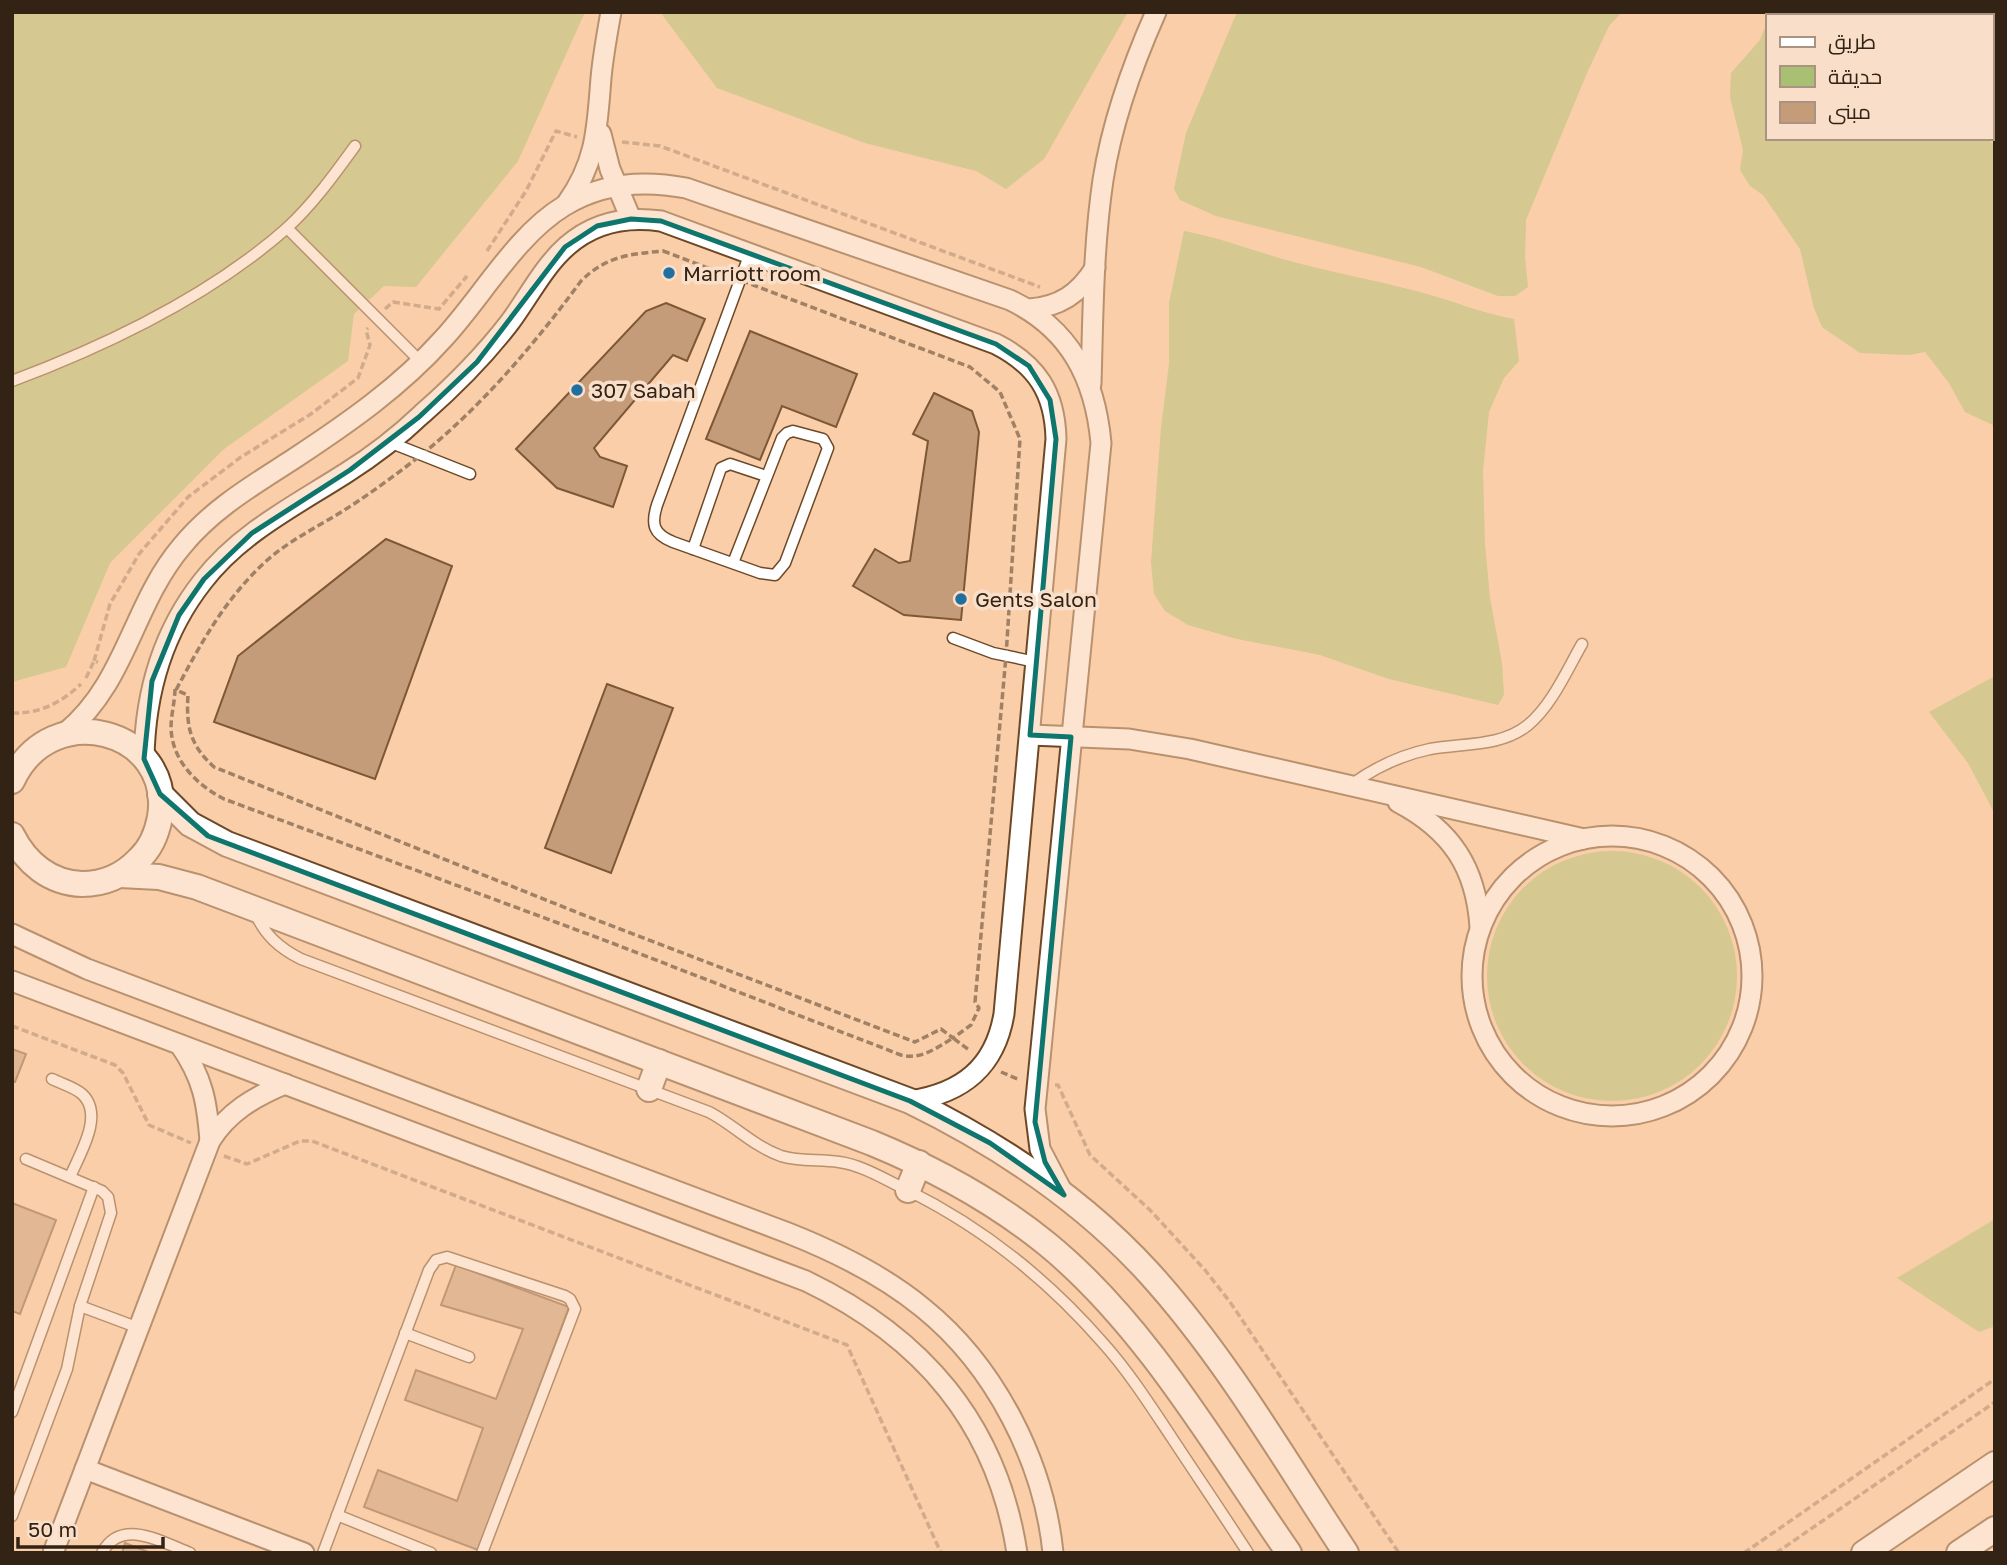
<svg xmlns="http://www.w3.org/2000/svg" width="2007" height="1565" font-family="'Golos Text',Cairo,sans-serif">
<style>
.green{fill:#a9c072}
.building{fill:#c59c79;stroke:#7d5836;stroke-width:2}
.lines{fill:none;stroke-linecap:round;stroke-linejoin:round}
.service-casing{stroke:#6c4826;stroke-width:13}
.minor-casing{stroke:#6c4826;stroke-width:23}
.tertiary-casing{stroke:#6c4826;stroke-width:28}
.path{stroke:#a08166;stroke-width:3.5;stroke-dasharray:7 3.5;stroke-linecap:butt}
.service{stroke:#fff;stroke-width:10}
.minor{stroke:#fff;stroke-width:19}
.tertiary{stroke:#fff;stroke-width:24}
.marked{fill:none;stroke:#0f766e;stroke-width:5;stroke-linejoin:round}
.poi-dot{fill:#216ea0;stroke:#f9dfc9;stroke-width:2.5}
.labels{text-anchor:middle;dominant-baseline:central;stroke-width:7;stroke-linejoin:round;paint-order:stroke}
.poi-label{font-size:21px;fill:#332315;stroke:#f9dfc9;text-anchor:start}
</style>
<rect width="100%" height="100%" fill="#f9cea9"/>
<g class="green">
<polygon points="16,12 585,12 518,161 416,287 384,286 354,314 348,361 224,449 110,563 66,667 12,682 12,15"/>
<polygon points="660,12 1128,12 1044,159 1006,189 976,171 865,143 717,88"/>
<polygon points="1237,12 1622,12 1609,26 1587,73 1526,220 1525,258 1528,287 1515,296 1498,296 1421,267 1216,216 1180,200 1174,189 1186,133"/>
<polygon points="1767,22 1767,138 1987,138 1995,146 1995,426 1965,412 1949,383 1925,352 1909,355 1860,353 1822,327 1814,308 1800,249 1763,195 1750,186 1740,170 1743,150 1730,97 1731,73 1760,40"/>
<path d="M1184 231C1222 238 1259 253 1297 263 1340 274 1384 282 1427 294 1456 302 1484 314 1514 319L1519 361 1504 378 1489 412 1483 471 1485 544 1490 598 1502 663 1504 695 1498 705 1389 679 1320 655 1237 639 1188 625 1165 611 1154 594 1151 562 1161 428 1169 364V303Z"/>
<polygon points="1995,676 1995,814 1968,763 1929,712"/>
<circle cx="1612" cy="976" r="125"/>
<polygon points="1995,1219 1995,1326 1979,1332 1897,1278"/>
</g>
<g class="building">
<polygon points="666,303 705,319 687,361 673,355 594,448 600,457 627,466 613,507 557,488 516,449 646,311"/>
<polygon points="750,331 857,374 836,427 782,406 760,460 706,439"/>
<polygon points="934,393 972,411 979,432 961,620 904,615 853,586 875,549 899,563 910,561 928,441 913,434"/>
<polygon points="386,539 452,566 375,779 214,722 238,656"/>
<polygon points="607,684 673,708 611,873 545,848"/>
<polygon points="12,1049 26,1054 15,1082 12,1081"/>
<polygon points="12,1203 56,1220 20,1314 12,1311"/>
<polygon points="456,1265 569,1307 478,1550 364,1507 378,1470 457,1501 483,1428 405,1400 416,1370 496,1399 523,1329 441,1305"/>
<polygon points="125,1543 151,1553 122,1553"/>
</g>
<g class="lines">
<defs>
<g id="service">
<polyline points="287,228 421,362"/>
<path d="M12 381C108 345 210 296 287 228 313 204 334 175 355 146"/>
<polyline points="389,442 470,474"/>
<polyline points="693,549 721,468 730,464 766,476"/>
<path d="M733 563 782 438 787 433 793 431 823 439 828 448 785 563 775 575 760 573 673 542C653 534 651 524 657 505L750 253"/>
<polyline points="953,638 993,653 1036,662"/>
<path d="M1352 784C1376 767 1401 755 1430 749 1463 743 1501 747 1528 725 1552 705 1567 670 1582 644"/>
<path d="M255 913C265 935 279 948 301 959L709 1112C734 1125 753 1146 781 1156 800 1162 819 1159 839 1162 862 1165 886 1180 907 1190 982 1227 1048 1280 1103 1343 1129 1372 1150 1405 1172 1438 1197 1476 1223 1514 1248 1553"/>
<path d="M52 1079C62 1084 74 1087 82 1094 105 1115 79 1155 70 1177"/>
<polyline points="80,1306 139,1328"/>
<polyline points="405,1333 469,1357"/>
<polyline points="12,1412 94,1187"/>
<polyline points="337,1515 431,1553"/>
<polyline points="12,1516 67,1369 80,1306 111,1213 108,1197 102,1191 26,1159"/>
<path d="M102 1553C121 1517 162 1542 190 1553"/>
<polyline points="323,1553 429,1270 436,1260 447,1257 565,1296 570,1299 575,1309 482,1553"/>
</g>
<g id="minor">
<polyline points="601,134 610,169 631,219"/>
<path d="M567 203C597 161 597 127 601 78 603 56 607 34 611 12"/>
<path d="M1029 309C1059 307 1079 294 1095 268"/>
<path d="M1091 384C1093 316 1093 248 1103 180 1112 122 1132 66 1156 12"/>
<path d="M65 733C127 682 132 605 182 546 213 508 255 484 295 458 348 423 400 387 443 339 482 297 516 235 564 206 601 183 644 180 686 188L1010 300C1070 329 1095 378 1101 443L1035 1109 1040 1149 1062 1191"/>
<polyline points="1030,735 1129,739 1190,749 1584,839"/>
<path d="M144 759C145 693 162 633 203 581 240 533 296 505 346 473 373 456 399 436 422 414 454 386 484 356 510 322 528 298 544 266 567 246 594 222 626 216 661 221L996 344C1037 365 1055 393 1056 439L1004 1014C995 1067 963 1093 910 1101"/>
<path d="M1398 802C1451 830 1476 867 1480 927"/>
<circle cx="1612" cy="976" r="140"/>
<path d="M12 934 87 969 788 1233C836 1252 883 1275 923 1308 995 1366 1044 1462 1053 1553"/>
<path d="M12 981 806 1281C922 1337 997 1423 1017 1553"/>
<path d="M180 1045C203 1078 207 1102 210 1141"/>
<polyline points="85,1469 304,1553"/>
<path d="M53 1553 210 1141C228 1112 254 1097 285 1084"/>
</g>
<g id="tertiary">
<path d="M12 781C51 696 174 730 160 817 157 833 151 848 139 859 124 875 104 884 82 884 50 883 26 863 12 835"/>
<path d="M160 794 190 824 227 844 910 1101C1000 1145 1083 1200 1150 1274 1226 1358 1284 1459 1346 1553"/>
<path d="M120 875 159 877 197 887 872 1143C935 1169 994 1201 1047 1244 1146 1325 1216 1448 1289 1553"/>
<polyline points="649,1089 659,1062"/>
<polyline points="908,1190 919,1163"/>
<polyline points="1864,1553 1995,1464"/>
<polyline points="1959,1553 1995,1529"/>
</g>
</defs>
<use href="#service" class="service-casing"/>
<use href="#minor" class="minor-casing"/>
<use href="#tertiary" class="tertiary-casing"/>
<g class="path">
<polyline points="622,142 660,146 1040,287"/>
<polyline points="487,251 526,191 556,131 577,137"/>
<path d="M663 251 970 367 1000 392 1020 439 1006 656 975 1002 979 1008 971 1025 953 1038 941 1029 915 1042 581 914 214 767C190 745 186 727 188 695L176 690C201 643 224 601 263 564 285 543 312 530 338 514 366 497 394 476 420 456 482 406 534 345 581 281 606 256 630 254 663 251Z"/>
<polyline points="385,309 393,302 439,309 467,276"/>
<polyline points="94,661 110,604 139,554 188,497 241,457 311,414 358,378 370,345 366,330 368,328"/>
<polyline points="86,678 94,661 98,662"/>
<path d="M175 689C175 701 171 715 171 728 172 761 197 785 224 799L612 943 901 1055C922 1060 936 1048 953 1038L969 1050"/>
<path d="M12 713C40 714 62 702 81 684"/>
<polyline points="12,1026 115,1065 123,1073 149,1125 191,1143"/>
<polyline points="1001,1072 1020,1080"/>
<polyline points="1055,1085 1058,1085 1090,1155 1150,1210 1205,1270 1230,1302 1399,1553"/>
<polyline points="224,1156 247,1164 300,1141 312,1141 847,1345 941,1553"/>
<polyline points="1744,1553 1995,1379"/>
<polyline points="1776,1553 1995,1402"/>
</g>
<use href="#service" class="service"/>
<use href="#minor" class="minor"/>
<use href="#tertiary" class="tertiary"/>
</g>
<path d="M0 0H2007V1565H0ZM631 219 661 221 996 344 1029 366 1050 400 1056 439 1030 735 1071 737 1035 1122 1045 1162 1064 1195 990 1143 910 1101 208 836 160 794 144 759 152 681 179 615 204 579 252 533 350 470 419 417 477 362 565 247 597 226Z" fill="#f9cea9" fill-opacity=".55" fill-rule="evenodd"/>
<path class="marked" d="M631 219 661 221 996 344 1029 366 1050 400 1056 439 1030 735 1071 737 1035 1122 1045 1162 1064 1195 990 1143 910 1101 208 836 160 794 144 759 152 681 179 615 204 579 252 533 350 470 419 417 477 362 565 247 597 226Z"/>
<g class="poi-dot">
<circle cx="669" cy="273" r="7"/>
<circle cx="577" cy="390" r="7"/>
<circle cx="961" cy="599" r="7"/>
</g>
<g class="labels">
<g class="poi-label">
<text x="683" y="273">Marriott room</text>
<text x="591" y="390">307 Sabah</text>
<text x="975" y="599">Gents Salon</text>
</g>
</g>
<rect width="2007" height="1565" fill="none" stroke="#332315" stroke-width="28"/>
<rect x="1766" y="14" width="228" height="126" fill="#f9dfc9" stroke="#aa9481" stroke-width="2"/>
<rect x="1780" y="37" width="35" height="10" fill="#ffffff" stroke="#aa9481" stroke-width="2"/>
<text x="1828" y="49" font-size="21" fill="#332315">طريق</text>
<rect x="1780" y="66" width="35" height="21" fill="#a9c072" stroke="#aa9481" stroke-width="2"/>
<text x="1828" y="84" font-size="21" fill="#332315">حديقة</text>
<rect x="1780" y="102" width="35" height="21" fill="#c59c79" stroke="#aa9481" stroke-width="2"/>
<text x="1828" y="119" font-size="21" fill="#332315">مبنى</text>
<path d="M18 1537v10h145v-10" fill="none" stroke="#332315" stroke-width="3.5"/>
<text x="28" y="1537" font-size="21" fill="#332315" stroke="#f9dfc9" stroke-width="5" paint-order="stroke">50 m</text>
</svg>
